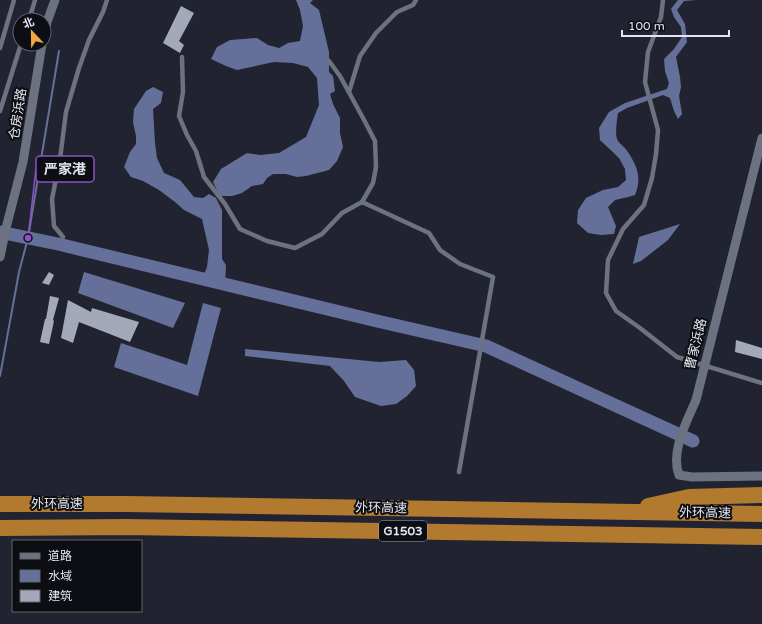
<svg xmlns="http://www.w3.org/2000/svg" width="762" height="624" font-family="'Varela Round','Noto Sans SC',sans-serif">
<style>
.water{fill:#64709a}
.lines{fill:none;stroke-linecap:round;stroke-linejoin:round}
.stream{stroke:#64709a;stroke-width:2}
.river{stroke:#64709a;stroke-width:13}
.building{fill:#a4a9b9}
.lane{stroke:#6d7280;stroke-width:4.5}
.street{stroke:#6d7280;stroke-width:9}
.highway{stroke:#b17a2f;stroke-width:16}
.labels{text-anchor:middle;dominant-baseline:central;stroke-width:4;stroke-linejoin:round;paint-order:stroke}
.shield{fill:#0c0e13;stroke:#a2a5ac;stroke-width:1}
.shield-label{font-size:12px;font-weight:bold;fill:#e3e6ee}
.street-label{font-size:13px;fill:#e3e6ee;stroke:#0c0e13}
.leader{fill:none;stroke:#9051c8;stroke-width:1.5}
.callout-dot{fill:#9051c8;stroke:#0c0e13;stroke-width:1.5}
.callout{fill:#0c0e13;stroke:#9051c8;stroke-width:1.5}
.callout-label{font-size:14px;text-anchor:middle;font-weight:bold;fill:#e3e6ee}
</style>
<rect width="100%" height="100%" fill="#212430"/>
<g class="water">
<polygon points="296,0 313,0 310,3 319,10 329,52 329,72 333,76 335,91 330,94 333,104 340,118 340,133 343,147 337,161 329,170 306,176 297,177 286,174 273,174 267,178 263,184 252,186 242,193 232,196 220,196 213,182 221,169 247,153 260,155 279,153 306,137 319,105 317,78 308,67 293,63 274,62 237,70 226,66 211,59 217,47 230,40 257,38 268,45 279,48 288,43 300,41 303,26 300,10"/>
<path d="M678 0H697L684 1 677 10 685 24 687 42 676 57 680 77 681 87 679 96 682 114 678 119 674 111 670 98 663 95 627 108 618 113C617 120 615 132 617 139 618 142 623 146 625 148 636 163 643 177 635 195L628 197 615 200 608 207 616 226 614 234 601 235 588 233 577 223 578 210 586 198 603 190 618 187 626 180 625 169 619 158 600 140 599 128 609 112 625 103 667 89 669 83 665 71 664 59 674 49 682 37 681 27 674 17 671 9Z"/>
<polygon points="153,87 163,92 161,103 153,109 155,143 157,158 164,173 180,180 194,197 203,198 209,194 216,198 222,210 222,259 226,265 225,285 202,279 207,267 209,250 202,219 184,210 175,202 159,190 143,181 131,177 124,167 130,152 136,144 136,136 133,122 134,109 146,91"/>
<polygon points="680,224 668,240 641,261 633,264 639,237"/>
<polygon points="84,272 185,303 173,328 78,293"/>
<polygon points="203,303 221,308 198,396 114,367 121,343 187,365"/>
<polygon points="245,349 379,362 406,360 414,370 416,386 407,396 396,404 381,406 355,397 344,381 330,366 245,356"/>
</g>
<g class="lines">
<polyline class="stream" points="0,376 19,272 28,238 59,51"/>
<polyline class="river" points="0,232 58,244 377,321 486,346 693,441"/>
</g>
<g class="building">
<polygon points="181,6 194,13 179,41 184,45 180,53 163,43"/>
<polygon points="49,272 54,275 49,285 42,283"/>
<polygon points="50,296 59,298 53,320 54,321 49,344 40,342 45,319 46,319"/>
<polygon points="68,300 91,312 92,308 139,322 130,342 79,322 73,343 61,338"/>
<polygon points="736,340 762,348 762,359 735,352"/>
</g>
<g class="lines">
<g class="lane">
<polyline points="663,0 661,17 648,52 645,82 658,130 656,154 652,178 644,205 623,229 608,260 606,293 616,311 640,328 677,357 762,383"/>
<polyline points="29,20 35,0"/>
<polyline points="0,48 14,0"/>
<polyline points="182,57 183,92 179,116 187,135 196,151 204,177 225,204 240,229 267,241 295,248 322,234 342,213 362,202 429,233 440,250 460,264 493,277 459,472"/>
<polyline points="329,61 340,76 363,118 375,141 376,167 373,183 362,202"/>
<polyline points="349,92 360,56 376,33 397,12 413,5 416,0"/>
<polyline points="0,111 21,44"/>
<polyline points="63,237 54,226 52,199 60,159 66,112 79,68 89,40 103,12 107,0"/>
</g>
<g class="street">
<polyline points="44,37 47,22 55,0"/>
<path d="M762 138 696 400C687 421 670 452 679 475L692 477 762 476"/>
<polyline points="0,257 6,228 23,162 42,44"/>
</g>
<g class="highway">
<polyline points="0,504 126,504 762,514"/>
<polyline points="648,506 689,497 762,495"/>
<polyline points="0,528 126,527 762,537"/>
</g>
</g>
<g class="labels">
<rect class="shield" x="379" y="521" width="48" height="20" rx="3"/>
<g class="shield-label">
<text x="403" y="531">G1503</text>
</g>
<g class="street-label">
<text transform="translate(18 114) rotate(-81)">仓房浜路</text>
<text transform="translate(696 344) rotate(-76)">曹家浜路</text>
<text x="57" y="504">外环高速</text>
<text transform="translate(381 508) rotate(1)">外环高速</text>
<text transform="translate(705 513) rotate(1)">外环高速</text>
</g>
</g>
<path class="leader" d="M28 238L36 169"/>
<circle class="callout-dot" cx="28" cy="238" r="4"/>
<rect class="callout" x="36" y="156" width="58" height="26" rx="4"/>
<g class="callout-label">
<text x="65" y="174">严家港</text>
</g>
<rect x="12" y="540" width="130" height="72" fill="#0c0e13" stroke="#62646b"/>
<rect x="20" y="553" width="20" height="6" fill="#6d7280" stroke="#62646b"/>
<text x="48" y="560" font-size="12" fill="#e3e6ee">道路</text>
<rect x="20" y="570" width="20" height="12" fill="#64709a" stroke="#62646b"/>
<text x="48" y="580" font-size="12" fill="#e3e6ee">水域</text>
<rect x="20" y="590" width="20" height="12" fill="#a4a9b9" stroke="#62646b"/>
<text x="48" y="600" font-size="12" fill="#e3e6ee">建筑</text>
<g transform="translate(32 32) rotate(338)"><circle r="19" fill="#0c0e13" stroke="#62646b"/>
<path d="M0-3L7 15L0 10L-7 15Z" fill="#f1a63f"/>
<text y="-6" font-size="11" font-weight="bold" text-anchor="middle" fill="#e3e6ee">北</text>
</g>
<path d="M622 30v6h107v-6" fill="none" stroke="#e3e6ee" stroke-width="2"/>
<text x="628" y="30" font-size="12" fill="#e3e6ee" stroke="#0c0e13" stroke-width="3" paint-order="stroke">100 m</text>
</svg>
